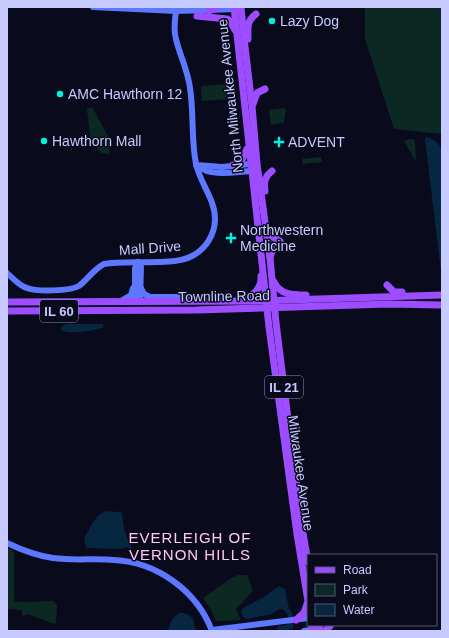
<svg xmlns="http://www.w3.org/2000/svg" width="449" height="638" font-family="Helvetica,sans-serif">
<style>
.green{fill:#0c2822}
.water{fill:#07263f}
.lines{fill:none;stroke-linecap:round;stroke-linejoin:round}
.secondary{stroke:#5d77ff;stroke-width:6}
.primary{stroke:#9c4dff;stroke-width:7}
.poi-dot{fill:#00f1dd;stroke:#0a0a1d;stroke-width:1.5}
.labels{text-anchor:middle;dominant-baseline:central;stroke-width:3;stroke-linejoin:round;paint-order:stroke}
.shield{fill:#0a0a1d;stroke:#8e90bb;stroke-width:1}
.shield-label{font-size:13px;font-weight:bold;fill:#c6caff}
.poi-label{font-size:14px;fill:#c6caff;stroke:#0a0a1d;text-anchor:start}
.street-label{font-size:14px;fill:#c6caff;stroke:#0a0a1d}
.neighbourhood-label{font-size:15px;letter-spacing:1px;fill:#ffc8f5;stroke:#0a0a1d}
</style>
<rect width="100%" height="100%" fill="#0a0a1d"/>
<g class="green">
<polygon points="365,7 442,7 442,134 394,129 365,39"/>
<polygon points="229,84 231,99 202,101 201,86"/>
<polygon points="92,107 108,136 110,137 109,154 102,153 87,139 90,137 87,109"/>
<polygon points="284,108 286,110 284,123 271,125 269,110"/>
<polygon points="410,139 415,140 416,162 404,141"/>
<polygon points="321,157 322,162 303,164 302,159"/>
<path d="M7 548 14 551V601C27 603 40 601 53 601L57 605 56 623 54 624 28 614 22 616V610L7 609Z"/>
<polygon points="239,575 247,575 253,591 236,609 241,620 216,621 211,610 203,598 233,577"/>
</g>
<g class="water">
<path d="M426 137C433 138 440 144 442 151V280L425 139Z"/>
<path d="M66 324H102L103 325 104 327C96 331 68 335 61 330V327Z"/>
<path d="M106 511 119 512 122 513 124 529 128 540 130 541 132 551 127 547 121 549 87 548 86 547 84 538C91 528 94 515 106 511Z"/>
<path d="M279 586 285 589 289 609C294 613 293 621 293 628L286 631H278L277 626 287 625 288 616 286 612 282 609H279L272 614 247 619 244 618C242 614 240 612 243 608L264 597Z"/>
<path d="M179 613H185L193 618 196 631H168C170 623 172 618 179 613Z"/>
</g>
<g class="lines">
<g class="secondary">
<polyline points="93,7 176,11 238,9"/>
<polyline points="196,165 222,167 250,164"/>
<path d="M198 166C210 177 235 172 251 171"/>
<polyline points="138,262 141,267 140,301"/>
<path d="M7 273C13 278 19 286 27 288 37 292 70 291 79 286 88 279 94 269 104 264 128 259 172 267 192 256 206 249 215 234 215 219 215 199 200 183 196 164 191 140 194 113 190 88 188 71 180 56 176 39 173 30 175 20 176 11"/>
<polyline points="141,288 144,294 150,297 186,297 194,300"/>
<polyline points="121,301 131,295 133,288"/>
<polyline points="135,301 135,268 138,262"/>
<path d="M7 543C22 550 37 556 53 558 74 561 94 558 114 560 157 562 197 591 212 631"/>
<polyline points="212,630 308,618"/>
<polyline points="304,631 316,629"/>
</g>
<g class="primary">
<polyline points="234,7 269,327 297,534 308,601 304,613 296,620"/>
<polyline points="241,7 244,38 252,106 257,164 270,258 276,323 292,451 303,533 308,562"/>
<polyline points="209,11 218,7"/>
<polyline points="197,16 227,19 230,21 235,30"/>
<path d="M248 39C248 27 246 22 256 14"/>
<polyline points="253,104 257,93 265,89"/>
<polyline points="233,165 241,162 247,149"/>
<path d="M265 191C263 182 265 176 272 171"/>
<polyline points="268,230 271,236 280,241 274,246 270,257"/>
<path d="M274 282C280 295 293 295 306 295"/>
<polyline points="387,285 394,292 402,292"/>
<path d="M242 300C253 296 262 289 261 276"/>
<polyline points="7,302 258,301 442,295"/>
<polyline points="7,311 196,310 388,304 442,305"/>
<polyline points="312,625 313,631"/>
<polyline points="319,625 320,631"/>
<polyline points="325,631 330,626"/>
</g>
</g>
<g class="poi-dot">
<circle cx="272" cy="21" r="4"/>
<circle cx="60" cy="94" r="4"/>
<circle cx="44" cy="141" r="4"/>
<path d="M277 136h4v4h4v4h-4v4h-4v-4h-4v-4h4z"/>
<path d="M229 232h4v4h4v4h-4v4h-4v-4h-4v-4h4z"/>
</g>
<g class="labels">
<g class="shield">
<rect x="40" y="300" width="38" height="22" rx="3"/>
<rect x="265" y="376" width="38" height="22" rx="3"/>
</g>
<g class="shield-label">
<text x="59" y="311">IL 60</text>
<text x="284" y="387">IL 21</text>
</g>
<g class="poi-label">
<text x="280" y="21">Lazy Dog</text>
<text x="68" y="94">AMC Hawthorn 12</text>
<text x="52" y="141">Hawthorn Mall</text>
<text x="288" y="142">ADVENT</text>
<text x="240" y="230">Northwestern<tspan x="240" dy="16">Medicine</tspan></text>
</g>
<g class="street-label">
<text transform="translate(230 96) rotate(-96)">North Milwaukee Avenue</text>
<text transform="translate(150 248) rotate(-4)">Mall Drive</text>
<text transform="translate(224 296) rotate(-1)">Townline Road</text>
<text transform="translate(301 473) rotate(82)">Milwaukee Avenue</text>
</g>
<g class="neighbourhood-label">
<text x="190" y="537">EVERLEIGH OF<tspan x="190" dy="17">VERNON HILLS</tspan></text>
</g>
</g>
<rect width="449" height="638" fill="none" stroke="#c6caff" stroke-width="16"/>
<rect x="307" y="554" width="130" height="72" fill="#0a0a1d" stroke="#555777"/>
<rect x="315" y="567" width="20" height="6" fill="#9c4dff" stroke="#555777"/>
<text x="343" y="574" font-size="12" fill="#c6caff">Road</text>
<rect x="315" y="584" width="20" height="12" fill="#0c2822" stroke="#555777"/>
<text x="343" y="594" font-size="12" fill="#c6caff">Park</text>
<rect x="315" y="604" width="20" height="12" fill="#07263f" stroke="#555777"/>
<text x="343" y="614" font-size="12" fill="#c6caff">Water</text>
</svg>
